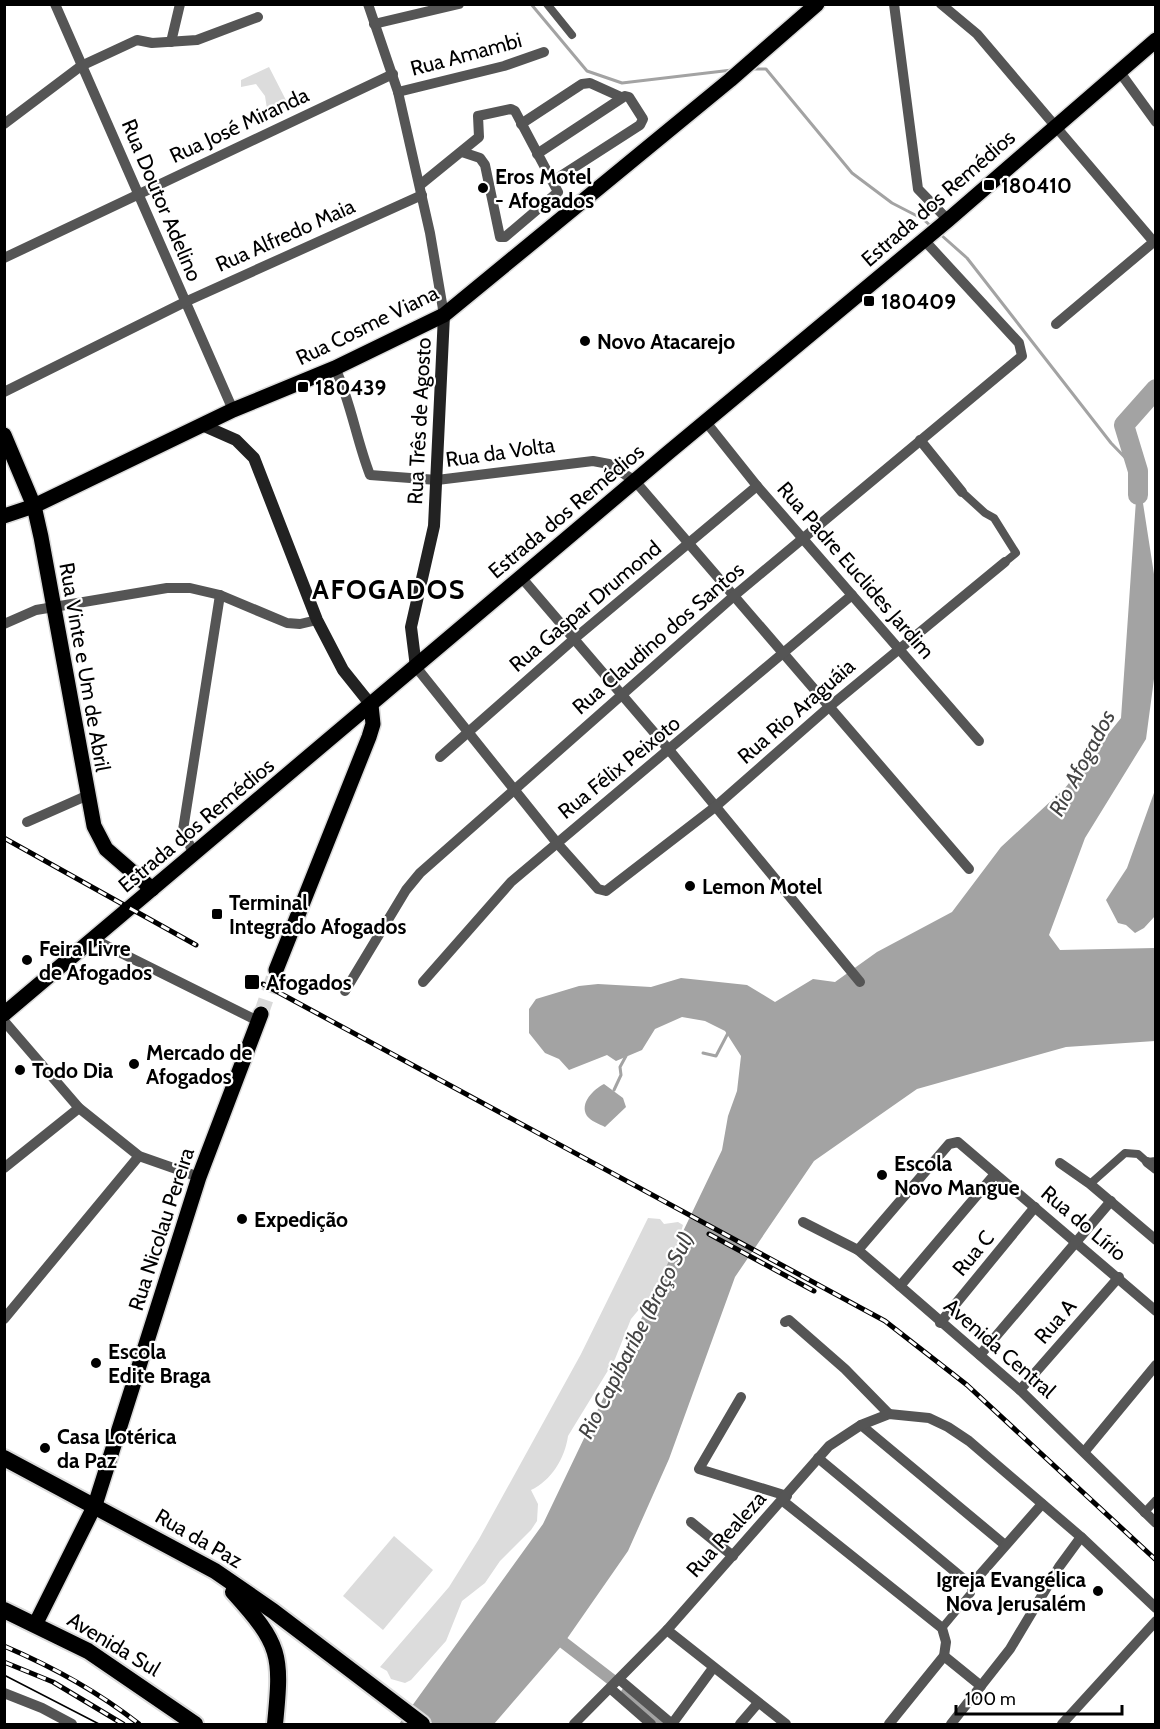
<svg xmlns="http://www.w3.org/2000/svg" width="1160" height="1729" font-family="Cabin,sans-serif">
<style>
.green{fill:#dcdcdc}
.water{fill:#a3a3a3}
.lines{fill:none;stroke-linecap:round;stroke-linejoin:round}
.stream{stroke:#a3a3a3;stroke-width:3}
.canal{stroke:#a3a3a3;stroke-width:12}
.river{stroke:#a3a3a3;stroke-width:20}
.primary-tunnel{stroke:#d9d9d9;stroke-width:15;stroke-dasharray:15 8;stroke-linecap:butt}
.primary-casing{stroke:#dbdbdb;stroke-width:18}
.trunk-casing{stroke:#dbdbdb;stroke-width:20}
.pedestrian{stroke:#555;stroke-width:8}
.minor{stroke:#555;stroke-width:10}
.secondary{stroke:#222;stroke-width:12}
.primary{stroke:#000;stroke-width:15}
.trunk{stroke:#000;stroke-width:16}
.tram{stroke:#000;stroke-width:1.5}
.rail-casing{stroke:#000;stroke-width:5}
.rail{stroke:#fff;stroke-width:3;stroke-dasharray:9;stroke-linecap:butt}
.poi-dot{fill:#000;stroke:#fff;stroke-width:2}
.labels{text-anchor:middle;dominant-baseline:central;stroke-width:4.5;stroke-linejoin:round;paint-order:stroke}
.street-label{font-size:21px;fill:#000;stroke:#fff}
.poi-label{font-size:21px;font-weight:bold;fill:#000;stroke:#fff;text-anchor:start}
.water-label{font-size:22px;font-style:italic;fill:#444;stroke:#fff}
.district-label{font-size:27px;font-weight:bold;letter-spacing:1.5px;fill:#000;stroke:#fff}
</style>
<rect width="100%" height="100%" fill="#fff"/>
<g class="green">
<polygon points="269,67 288,104 278,113 267,109 265,96 256,84 241,87 241,80"/>
<path d="M648 1218 660 1219 664 1224 678 1222 683 1225 678 1242 656 1289 631 1319 615 1359 568 1436C565 1458 551 1481 531 1490L538 1504 537 1521 531 1530 500 1561 485 1583 462 1601 446 1641 411 1680 405 1683 391 1679 387 1671 380 1667 449 1587 479 1539 581 1354Z"/>
<polygon points="394,1536 433,1570 383,1630 343,1596"/>
</g>
<g class="water">
<polygon points="1138,471 1156,587 1156,664 1146,739 1085,838 1049,935 1060,950 1155,948 1155,1041 1066,1047 917,1089 814,1161 735,1277 669,1459 628,1551 564,1643 494,1724 399,1724 543,1524 722,1150 728,1116 737,1091 741,1056 725,1031 705,1021 682,1017 655,1029 642,1050 616,1061 607,1055 569,1070 559,1059 545,1053 529,1033 529,1009 536,999 579,986 598,984 651,987 681,978 747,985 775,1002 813,979 835,982 877,952 952,912 1001,847 1065,788 1121,718"/>
<polygon points="1155,790 1155,916 1144,928 1135,933 1126,925 1118,923 1106,900 1127,868"/>
<path d="M604 1084 623 1098 626 1107 605 1127C599 1124 591 1121 587 1116 579 1103 594 1089 604 1084Z"/>
</g>
<g class="lines">
<g class="stream">
<polyline points="531,4 587,71 622,83 732,70"/>
<polyline points="751,69 766,69 852,173 892,203 923,219 933,228"/>
<polyline points="940,234 967,258 1111,443 1138,471"/>
<polyline points="703,1053 716,1056 728,1033"/>
<polyline points="614,1090 621,1075 620,1067 626,1056"/>
</g>
<g class="canal">
<polyline points="564,1643 612,1680"/>
<polyline points="627,1693 663,1724"/>
</g>
<polyline class="river" points="1138,495 1138,471 1124,425 1156,389"/>
<polyline class="primary-tunnel" points="261,1014 276,970"/>
<defs>
<g id="primary">
<polyline points="4,435 34,506 41,537 94,826 106,849 152,889"/>
<polyline points="4,516 34,506 233,410 335,368 444,315 730,80 817,4"/>
<polyline points="276,970 369,737 373,724 371,705"/>
<polyline points="4,1014 669,452 948,220 1156,40"/>
<polyline points="36,1623 95,1505 199,1177 261,1014"/>
</g>
<g id="trunk">
<polyline points="4,1458 215,1571 273,1611 422,1724"/>
<path d="M233 1592C281 1645 282 1654 275 1724"/>
<polyline points="4,1610 88,1651 195,1724"/>
</g>
</defs>
<use href="#primary" class="primary-casing"/>
<use href="#trunk" class="trunk-casing"/>
<g class="pedestrian">
<polyline points="547,4 572,35"/>
<polyline points="962,492 985,513 994,518 1016,553 1005,562"/>
<polyline points="1090,1184 1125,1153 1138,1154 1147,1162 1156,1161"/>
<polyline points="1144,1513 1156,1500"/>
<polyline points="942,1628 971,1593 971,1585"/>
</g>
<g class="minor">
<polyline points="55,4 233,410"/>
<polyline points="368,4 398,92 430,233 444,315"/>
<polyline points="894,4 918,189 948,220"/>
<polyline points="941,4 977,34 1153,241"/>
<polyline points="374,24 459,4"/>
<polyline points="171,42 180,4"/>
<polyline points="1119,71 1156,122"/>
<polyline points="398,92 504,66 544,52"/>
<polyline points="4,124 81,66 137,40 152,43 197,40 258,17"/>
<polyline points="521,124 582,84 590,83 621,97"/>
<polyline points="537,154 625,96 629,97 643,119 640,125 553,181"/>
<polyline points="420,185 479,137 478,116 511,109 515,111 558,192 505,237 500,237 485,165 480,158 462,152"/>
<polyline points="4,258 393,74"/>
<polyline points="1056,324 1156,240"/>
<path d="M335 368C351 402 356 439 370 475L437 480 593 461 609 464 635 481 969 869"/>
<polyline points="4,392 185,302 422,195"/>
<polyline points="706,422 757,486 979,741"/>
<polyline points="920,440 962,492"/>
<polyline points="521,577 670,751 860,982"/>
<polyline points="4,624 36,610 167,588 190,588 220,595 287,623 300,624 317,620"/>
<polyline points="416,667 557,843 598,889 606,891 715,807 829,707 1005,562"/>
<polyline points="440,757 574,639 757,486"/>
<polyline points="27,822 86,796"/>
<polyline points="194,855 183,830 220,595"/>
<polyline points="93,939 258,1021"/>
<polyline points="423,982 511,882 852,595"/>
<polyline points="345,991 406,890 420,873 735,595 1022,356 1019,343 924,240"/>
<polyline points="4,1021 79,1108 139,1156 199,1177"/>
<polyline points="1147,1162 1156,1169"/>
<polyline points="1060,1163 1090,1184 1156,1240"/>
<polyline points="4,1168 79,1108"/>
<polyline points="803,1222 858,1250 900,1286 1020,1390 1156,1523"/>
<polyline points="858,1250 949,1144 958,1142 1156,1311"/>
<polyline points="900,1286 995,1174"/>
<polyline points="4,1319 139,1156"/>
<polyline points="785,1322 789,1320 845,1369 889,1414"/>
<polyline points="940,1323 1035,1207"/>
<polyline points="980,1355 1111,1201"/>
<polyline points="1020,1390 1119,1277"/>
<polyline points="741,1397 699,1469 787,1496"/>
<polyline points="861,1425 1005,1545"/>
<polyline points="1085,1451 1156,1365"/>
<polyline points="818,1458 971,1585 1042,1504"/>
<polyline points="783,1501 942,1628 946,1642 944,1656 889,1724"/>
<polyline points="691,1522 733,1556"/>
<polyline points="667,1630 786,1724"/>
<polyline points="944,1656 981,1686"/>
<polyline points="620,1680 672,1724"/>
<polyline points="611,1689 651,1724"/>
<polyline points="4,1693 42,1708 72,1724"/>
<polyline points="574,1724 667,1630 829,1446 861,1425 889,1414 929,1418 948,1427 969,1441 1081,1537 1156,1608"/>
<polyline points="672,1724 713,1668"/>
<polyline points="740,1724 758,1703"/>
<polyline points="951,1724 1010,1649 1059,1567 1081,1537"/>
<polyline points="1062,1724 1156,1621"/>
</g>
<g class="secondary">
<polyline points="202,425 236,440 254,458 317,620 343,670 371,705"/>
<polyline points="416,667 411,627 434,526 444,315"/>
</g>
<use href="#primary" class="primary"/>
<use href="#trunk" class="trunk"/>
<polyline class="tram" points="4,1675 99,1724"/>
<defs>
<g id="rail">
<polyline points="4,838 196,945"/>
<polyline points="263,984 885,1321 967,1385 1156,1560"/>
<polyline points="709,1234 814,1291"/>
<path d="M4 1646C53 1667 97 1691 139 1724"/>
<polyline points="4,1662 53,1682 123,1724"/>
</g>
</defs>
<use href="#rail" class="rail-casing"/>
<use href="#rail" class="rail"/>
</g>
<g class="poi-dot">
<rect x="983" y="179" width="12" height="12" rx="3"/>
<circle cx="483" cy="188" r="6"/>
<rect x="863" y="295" width="12" height="12" rx="3"/>
<circle cx="585" cy="341" r="6"/>
<rect x="297" y="381" width="12" height="12" rx="3"/>
<circle cx="690" cy="886" r="6"/>
<rect x="211" y="908" width="12" height="12" rx="3"/>
<circle cx="27" cy="960" r="6"/>
<rect x="244" y="974" width="16" height="16" rx="3"/>
<circle cx="134" cy="1064" r="6"/>
<circle cx="20" cy="1070" r="6"/>
<circle cx="882" cy="1175" r="6"/>
<circle cx="242" cy="1219" r="6"/>
<circle cx="96" cy="1363" r="6"/>
<circle cx="45" cy="1448" r="6"/>
<circle cx="1098" cy="1591" r="6"/>
</g>
<g class="labels">
<g class="street-label">
<text transform="translate(466 54) rotate(-15)">Rua Amambi</text>
<text transform="translate(239 125) rotate(-25)">Rua José Miranda</text>
<text transform="translate(938 198) rotate(-41)">Estrada dos Remédios</text>
<text transform="translate(162 200) rotate(67)">Rua Doutor Adelino</text>
<text transform="translate(285 235) rotate(-24)">Rua Alfredo Maia</text>
<text transform="translate(367 325) rotate(-26)">Rua Cosme Viana</text>
<text transform="translate(419 421) rotate(-87)">Rua Três de Agosto</text>
<text transform="translate(500 452) rotate(-8)">Rua da Volta</text>
<text transform="translate(566 511) rotate(-40)">Estrada dos Remédios</text>
<text transform="translate(856 570) rotate(49)">Rua Padre Euclides Jardim</text>
<text transform="translate(585 606) rotate(-40)">Rua Gaspar Drumond</text>
<text transform="translate(658 638) rotate(-41)">Rua Claudino dos Santos</text>
<text transform="translate(85 667) rotate(80)">Rua Vinte e Um de Abril</text>
<text transform="translate(796 711) rotate(-41)">Rua Rio Araguáia</text>
<text transform="translate(619 767) rotate(-39)">Rua Félix Peixoto</text>
<text transform="translate(196 825) rotate(-40)">Estrada dos Remédios</text>
<text transform="translate(1084 1223) rotate(40)">Rua do Lírio</text>
<text transform="translate(161 1229) rotate(-72)">Rua Nicolau Pereira</text>
<text transform="translate(973 1253) rotate(-50)">Rua C</text>
<text transform="translate(1055 1321) rotate(-49)">Rua A</text>
<text transform="translate(1000 1348) rotate(41)">Avenida Central</text>
<text transform="translate(726 1534) rotate(-48)">Rua Realeza</text>
<text transform="translate(199 1538) rotate(30)">Rua da Paz</text>
<text transform="translate(114 1644) rotate(31)">Avenida Sul</text>
</g>
<g class="poi-label">
<text x="495" y="176">Eros Motel<tspan x="495" dy="24">- Afogados</tspan></text>
<text x="1001" y="185">180410</text>
<text x="881" y="301">180409</text>
<text x="597" y="341">Novo Atacarejo</text>
<text x="315" y="387">180439</text>
<text x="702" y="886">Lemon Motel</text>
<text x="229" y="902">Terminal<tspan x="229" dy="24">Integrado Afogados</tspan></text>
<text x="39" y="948">Feira Livre<tspan x="39" dy="24">de Afogados</tspan></text>
<text x="266" y="982">Afogados</text>
<text x="146" y="1052">Mercado de<tspan x="146" dy="24">Afogados</tspan></text>
<text x="32" y="1070">Todo Dia</text>
<text x="894" y="1163">Escola<tspan x="894" dy="24">Novo Mangue</tspan></text>
<text x="254" y="1219">Expedição</text>
<text x="108" y="1351">Escola<tspan x="108" dy="24">Edite Braga</tspan></text>
<text x="57" y="1436">Casa Lotérica<tspan x="57" dy="24">da Paz</tspan></text>
<text x="1086" y="1579" text-anchor="end">Igreja Evangélica<tspan x="1086" dy="24">Nova Jerusalém</tspan></text>
</g>
<g class="water-label">
<text transform="translate(1082 763) rotate(-62)">Rio Afogados</text>
<text transform="translate(636 1335) rotate(-63)">Rio Capibaribe (Braço Sul)</text>
</g>
<g class="district-label">
<text x="389" y="589">AFOGADOS</text>
</g>
</g>
<rect width="1160" height="1729" fill="none" stroke="#000000" stroke-width="12"/>
<path d="M956 1705v9h166v-9" fill="none" stroke="#000000" stroke-width="3"/>
<text x="965" y="1705" font-size="18" fill="#000000" stroke="#ffffff" stroke-width="4.5" paint-order="stroke">100 m</text>
</svg>
